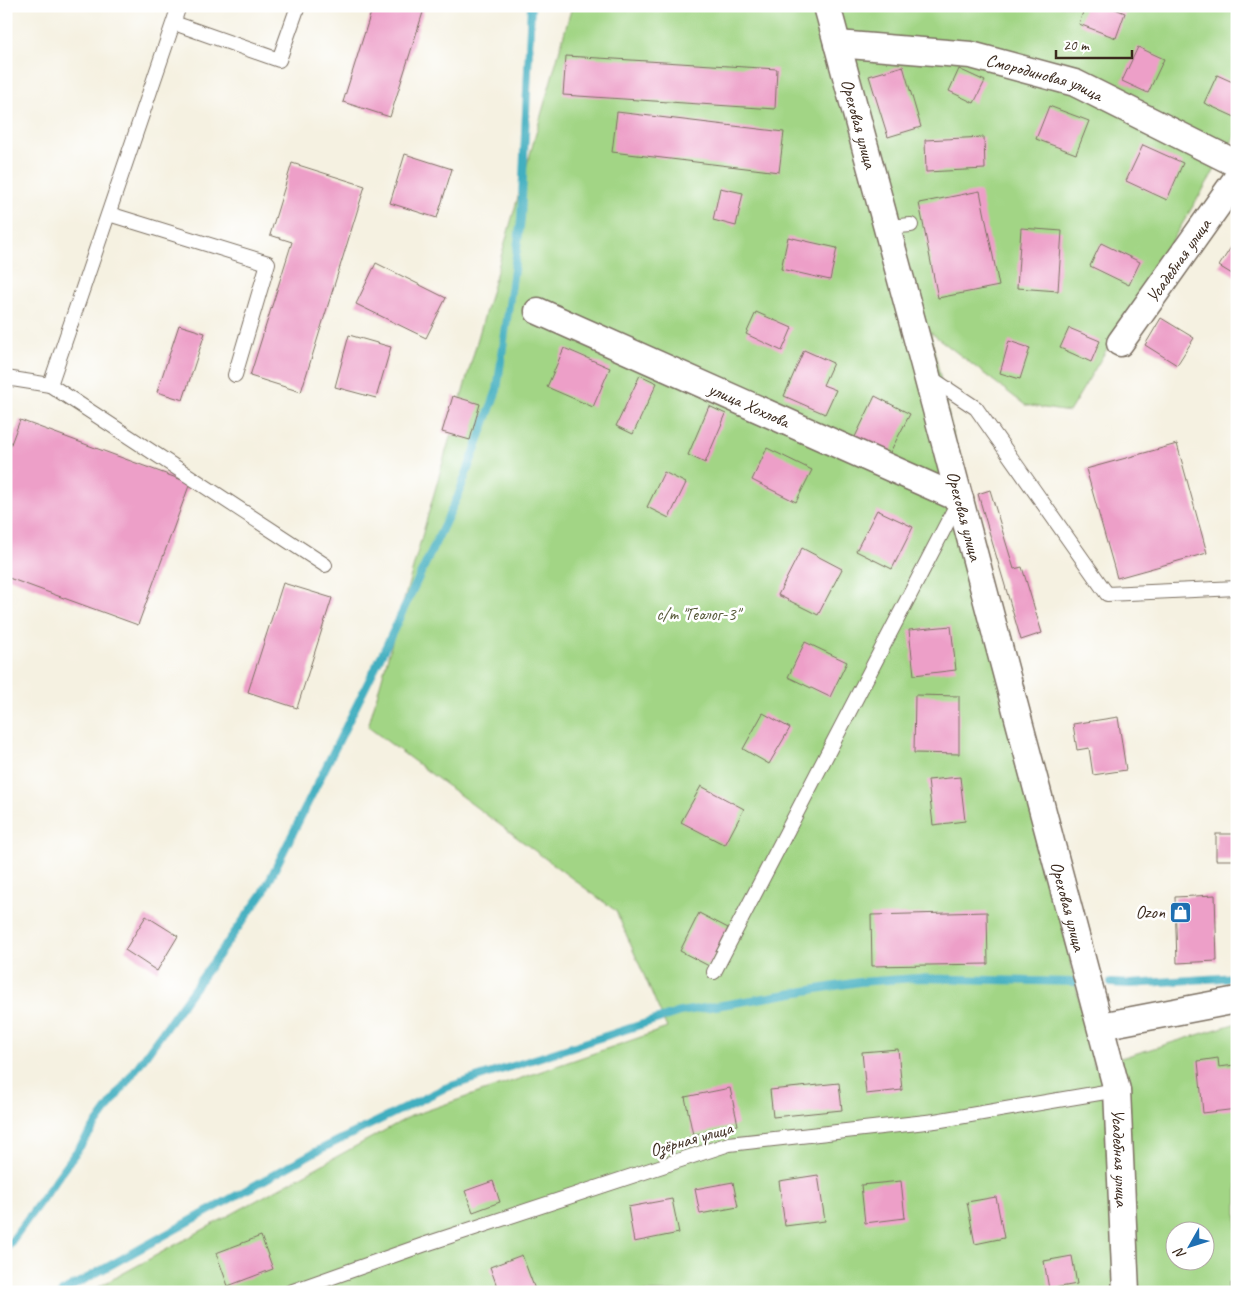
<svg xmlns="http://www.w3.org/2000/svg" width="1243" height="1298" font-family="Caveat,sans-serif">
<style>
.green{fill:#a2d585;stroke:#6e8052;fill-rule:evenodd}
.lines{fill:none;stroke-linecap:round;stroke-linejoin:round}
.stream{stroke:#43afc0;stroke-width:8}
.building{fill:#ed9fc8}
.service-casing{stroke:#7c7062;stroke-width:16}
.minor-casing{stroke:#7c7062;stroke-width:29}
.service{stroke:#fff;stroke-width:14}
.minor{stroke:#fff;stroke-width:26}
.labels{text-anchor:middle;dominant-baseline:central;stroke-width:5;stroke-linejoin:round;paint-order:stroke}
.street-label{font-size:18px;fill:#3b2a1e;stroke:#fff}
.park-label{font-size:18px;fill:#5a5d3d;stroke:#fff}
.poi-label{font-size:18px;fill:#3b2a1e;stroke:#fff;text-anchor:end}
</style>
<rect width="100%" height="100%" fill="#fff"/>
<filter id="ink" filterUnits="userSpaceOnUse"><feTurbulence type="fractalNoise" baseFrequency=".02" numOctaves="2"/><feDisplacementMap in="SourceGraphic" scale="10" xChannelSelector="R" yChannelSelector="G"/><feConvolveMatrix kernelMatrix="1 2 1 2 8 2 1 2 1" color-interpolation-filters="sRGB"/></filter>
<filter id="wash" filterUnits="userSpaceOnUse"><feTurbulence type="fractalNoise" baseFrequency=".0096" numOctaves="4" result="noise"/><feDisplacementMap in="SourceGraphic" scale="20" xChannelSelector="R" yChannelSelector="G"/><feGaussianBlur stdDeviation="1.12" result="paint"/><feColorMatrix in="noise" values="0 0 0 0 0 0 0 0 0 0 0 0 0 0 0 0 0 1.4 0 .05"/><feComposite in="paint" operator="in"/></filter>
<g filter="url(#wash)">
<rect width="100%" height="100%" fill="#f5f1e1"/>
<path class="green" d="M572 6H1237V133L1069 412 1025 405 930 332 1094 1066 1237 1023V1292H89L411 1116 667 1028 616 911 368 727ZM1176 1230H1206V1260H1176Z"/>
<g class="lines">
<g class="stream">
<polyline points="1111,983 1130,984 1237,977"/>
<polyline points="6,1249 263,893 387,644 458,496 497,390 521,220 531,6"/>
<polyline points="62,1292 313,1153 445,1088 680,1012 859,982 917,978 1075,982"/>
</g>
</g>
<g id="blocks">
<g class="building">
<polygon points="373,6 425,6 390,117 343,102"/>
<polygon points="1085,6 1108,6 1125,13 1116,38 1079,24"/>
<polygon points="1138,47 1164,59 1148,93 1122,81"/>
<polygon points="566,56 777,69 775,109 563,95"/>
<polygon points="903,66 921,127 888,137 869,76"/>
<polygon points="959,69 985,81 974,103 949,91"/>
<polygon points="1217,75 1237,84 1237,118 1204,103"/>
<polygon points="1049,106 1089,121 1076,154 1036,139"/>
<polygon points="617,112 784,132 779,172 612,152"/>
<polygon points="984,137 985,169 926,172 925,140"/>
<polygon points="1143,145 1183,163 1167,200 1126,181"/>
<polygon points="405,154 452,169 437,218 390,203"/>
<polygon points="292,163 365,186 301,392 250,376 292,242 270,235"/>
<polygon points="720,188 743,193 736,226 713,220"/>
<polygon points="980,191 999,286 938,298 919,203"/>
<polygon points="1021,228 1062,231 1058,291 1017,288"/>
<polygon points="788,237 837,248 830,280 781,269"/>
<polygon points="1237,238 1237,277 1219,266"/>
<polygon points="1101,243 1140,262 1129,285 1090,266"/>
<polygon points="376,263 446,298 426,338 356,304"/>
<polygon points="756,312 792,328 782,351 746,334"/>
<polygon points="1161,318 1194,338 1177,365 1145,345"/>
<polygon points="179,325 205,333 183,400 157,392"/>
<polygon points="1069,328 1100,341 1091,362 1060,348"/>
<polygon points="349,335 391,347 376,398 335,387"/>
<polygon points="1009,341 1030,348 1020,379 1000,373"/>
<polygon points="564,348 610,368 593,407 547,387"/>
<polygon points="804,350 833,363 823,385 836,390 825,414 784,396"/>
<polygon points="640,375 657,383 633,434 616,426"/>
<polygon points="453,396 480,404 470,440 442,432"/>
<polygon points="875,396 910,414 887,458 853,441"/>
<polygon points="709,406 726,414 705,463 688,455"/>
<polygon points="20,420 190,483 138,625 6,577 6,457"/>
<polygon points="1177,444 1207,553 1117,578 1086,469"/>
<polygon points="767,448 812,470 796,502 752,480"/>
<polygon points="664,472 686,483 669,518 647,507"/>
<polygon points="990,490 1014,569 1022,567 1042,633 1021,640 978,494"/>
<polygon points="877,510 913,527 892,569 856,551"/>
<polygon points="802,548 842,569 818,615 778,595"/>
<polygon points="283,583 332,598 297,708 248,692"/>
<polygon points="951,626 956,670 914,675 909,630"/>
<polygon points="805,642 847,662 830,697 788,677"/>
<polygon points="915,695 959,696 959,754 914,753"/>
<polygon points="763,713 790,728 769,764 743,749"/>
<polygon points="1118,717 1126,770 1093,775 1089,748 1077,750 1073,724"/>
<polygon points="960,777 965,821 933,825 928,780"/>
<polygon points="701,786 744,809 725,845 681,822"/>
<rect x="1216" y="834" width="21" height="26"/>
<polygon points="1215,895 1217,961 1177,963 1175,897"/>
<polygon points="987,912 988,964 872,966 871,915"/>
<polygon points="699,913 728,928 709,966 680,951"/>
<polygon points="146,916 178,936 157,971 125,950"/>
<polygon points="898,1049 902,1090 866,1094 862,1052"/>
<polygon points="1218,1058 1219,1067 1235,1065 1237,1109 1203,1113 1198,1061"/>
<polygon points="839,1083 842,1110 773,1117 770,1090"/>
<polygon points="730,1088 738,1125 693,1135 685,1097"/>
<polygon points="818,1175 825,1221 785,1226 779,1181"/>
<polygon points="493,1181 500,1202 473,1212 465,1191"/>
<polygon points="901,1181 905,1218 865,1223 861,1185"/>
<polygon points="733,1182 738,1207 700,1214 695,1189"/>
<polygon points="996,1197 1004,1238 975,1244 967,1202"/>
<polygon points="672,1199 679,1233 634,1242 628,1207"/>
<polygon points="261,1236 273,1269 228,1286 216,1253"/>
<polygon points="522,1255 536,1292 499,1292 490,1267"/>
<polygon points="1072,1256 1077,1284 1049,1289 1044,1261"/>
<polygon points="1237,1282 1237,1292 1231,1292 1231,1283"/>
<polygon points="993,1287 993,1292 972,1292 972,1291"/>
</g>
</g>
</g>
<g filter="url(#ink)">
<use href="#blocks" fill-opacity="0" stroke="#7c7062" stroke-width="1"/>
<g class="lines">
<defs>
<g id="service">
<polyline points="179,6 50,385 325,565"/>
<polyline points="174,23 279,60 298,6"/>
<polyline points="109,214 268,263 235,375"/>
<polyline points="887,227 911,225"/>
<polyline points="928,376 976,408 1107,594 1237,588"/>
<polyline points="6,378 50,385"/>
<polyline points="714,972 959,500"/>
<polyline points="290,1292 423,1245 729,1144 935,1121 1117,1090"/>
</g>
<g id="minor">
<path id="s1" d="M827 6 927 376 1117 1090 1126 1292"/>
<path id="s2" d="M837 44 971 55 1075 83 1237 164"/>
<path id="s3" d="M538 311 960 499"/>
<path id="s4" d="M1120 343 1237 178"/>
<polyline points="1101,1026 1237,1000"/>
</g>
</defs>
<use href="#service" class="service-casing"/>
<use href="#minor" class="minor-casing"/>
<use href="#service" class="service"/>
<use href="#minor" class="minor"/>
</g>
</g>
<defs>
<symbol id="shop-square" viewBox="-11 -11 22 22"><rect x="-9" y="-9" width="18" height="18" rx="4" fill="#1f6fb2" stroke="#fff"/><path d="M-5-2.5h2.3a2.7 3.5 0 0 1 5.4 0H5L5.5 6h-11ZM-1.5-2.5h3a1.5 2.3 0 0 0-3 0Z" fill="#fff"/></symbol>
</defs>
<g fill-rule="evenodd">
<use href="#shop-square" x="1168" y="900" width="25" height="25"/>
</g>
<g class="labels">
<g class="street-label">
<text stroke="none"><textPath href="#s2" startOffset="211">Смородиновая улица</textPath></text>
<text stroke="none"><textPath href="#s1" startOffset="122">Ореховая улица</textPath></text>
<text stroke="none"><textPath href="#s4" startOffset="101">Усадебная улица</textPath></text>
<text stroke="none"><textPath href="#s3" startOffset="231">улица Хохлова</textPath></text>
<text stroke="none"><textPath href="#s1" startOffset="528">Ореховая улица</textPath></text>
<text stroke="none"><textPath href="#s1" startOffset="932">Ореховая улица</textPath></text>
<text transform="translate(691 1139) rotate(-16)">Озёрная улица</text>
<text stroke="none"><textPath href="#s1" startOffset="1190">Усадебная улица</textPath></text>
</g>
<g class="park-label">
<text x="698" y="614">с/т "Геолог-3"</text>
</g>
<g class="poi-label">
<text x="1165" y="912">Ozon</text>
</g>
</g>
<rect width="1243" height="1298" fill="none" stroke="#fff" stroke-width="25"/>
<g transform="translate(1190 1246) rotate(231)"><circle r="24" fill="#ffffff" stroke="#b1aaa5"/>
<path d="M0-4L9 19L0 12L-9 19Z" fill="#1f6fb2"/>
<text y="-8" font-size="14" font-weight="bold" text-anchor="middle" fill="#3b2a1e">N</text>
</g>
<path d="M1056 50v8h76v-8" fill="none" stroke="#3b2a1e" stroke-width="2.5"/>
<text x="1063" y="50" font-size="15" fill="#3b2a1e" stroke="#ffffff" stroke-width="4" paint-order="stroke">20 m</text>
</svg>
